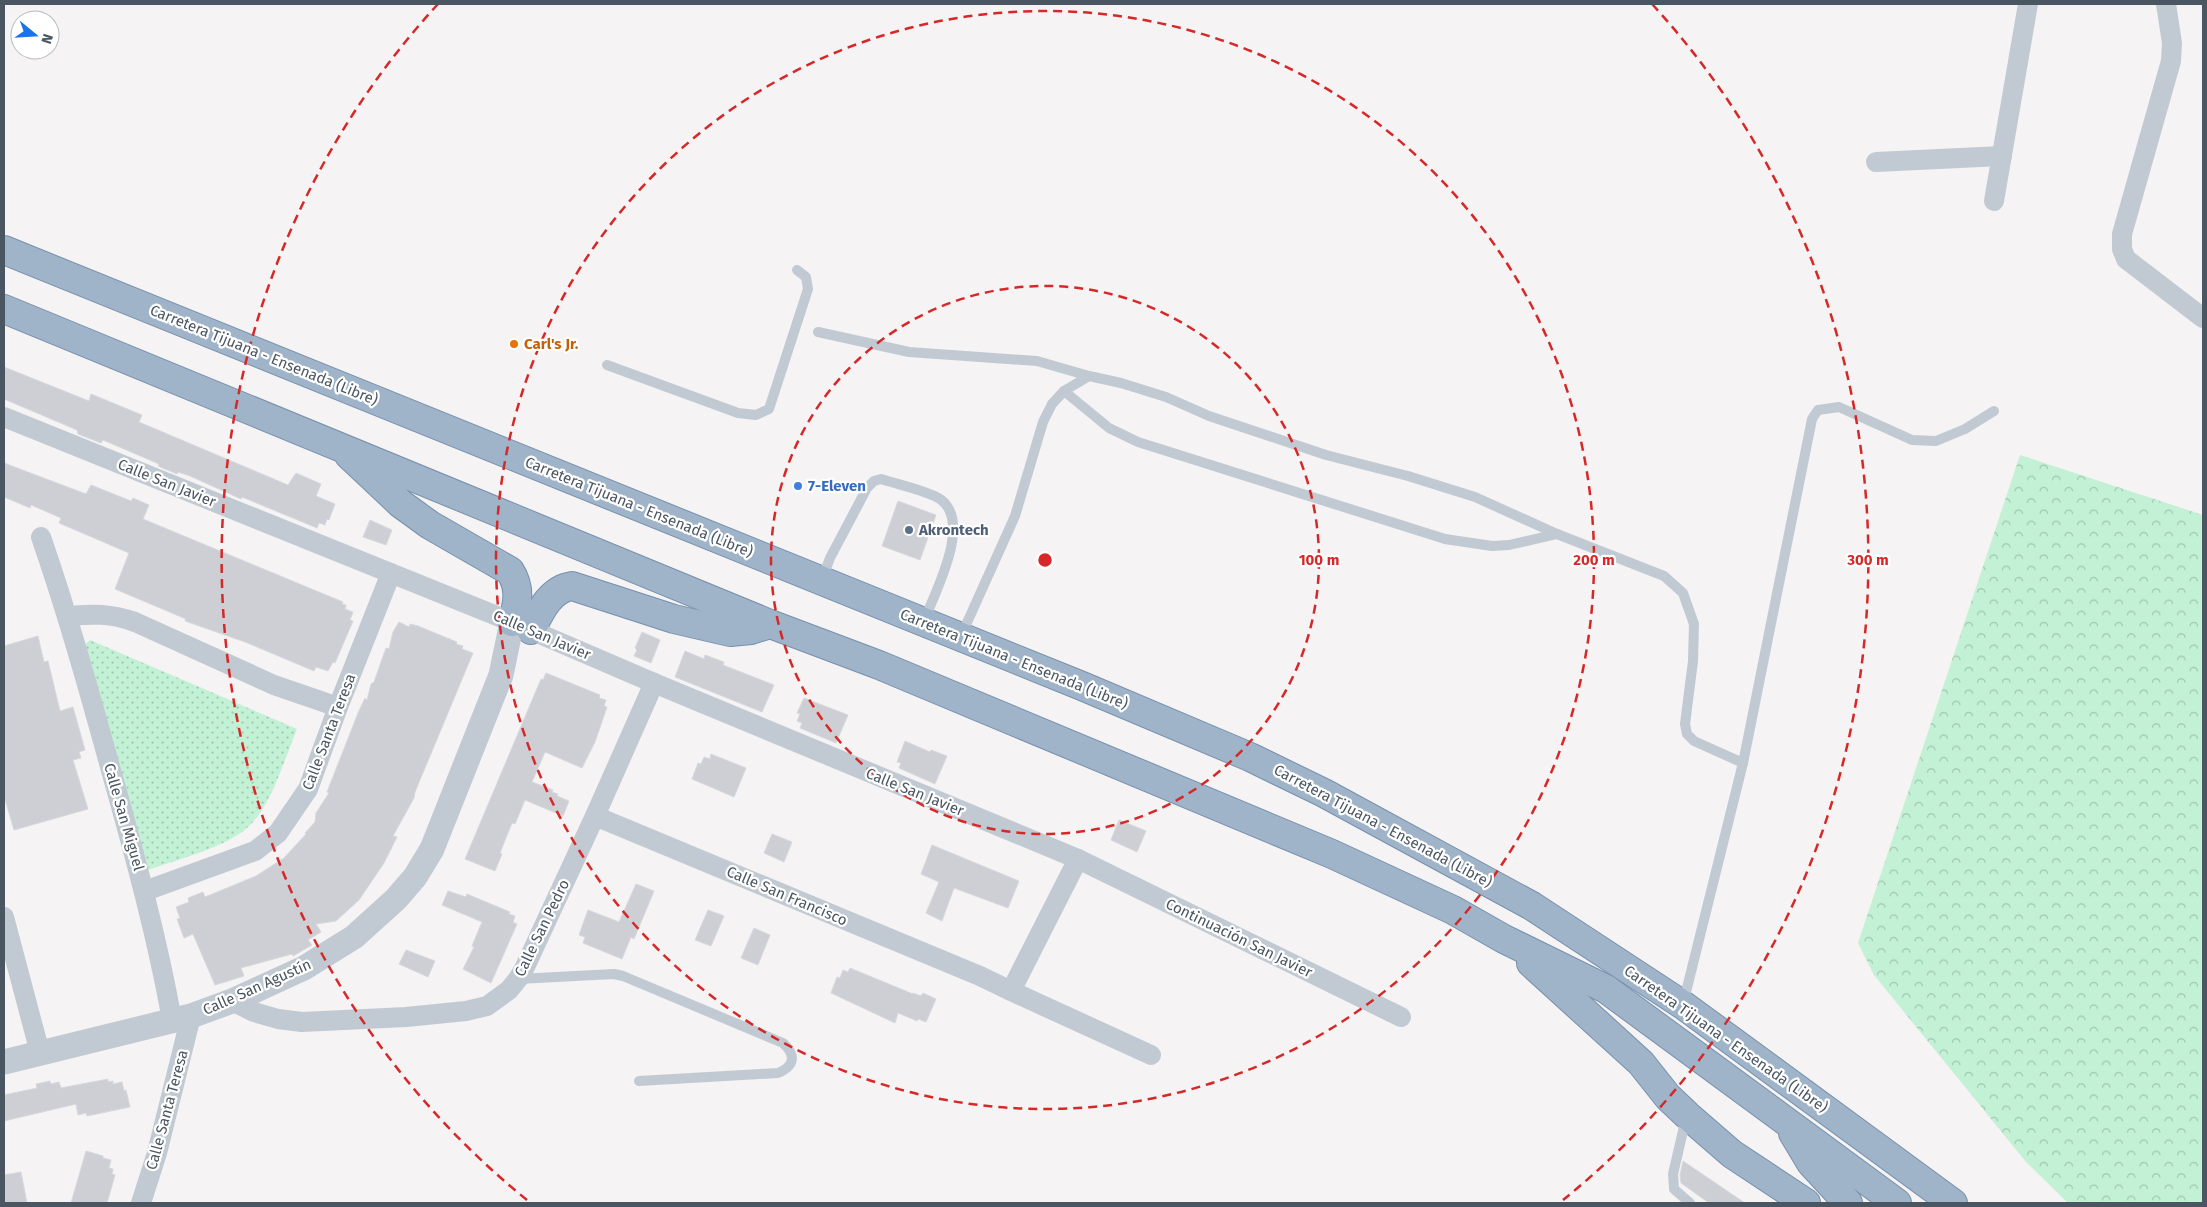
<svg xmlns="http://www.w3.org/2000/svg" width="2207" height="1207" font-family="'Fira Sans',sans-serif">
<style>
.grass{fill:url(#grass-dots)}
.forest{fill:url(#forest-crowns)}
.building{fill:#cdcfd5;stroke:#d7d9de}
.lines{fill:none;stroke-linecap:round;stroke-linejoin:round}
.trunk-casing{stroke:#7690ad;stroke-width:30}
.service{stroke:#c1cad2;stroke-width:10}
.minor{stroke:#c1cad2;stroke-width:20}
.tertiary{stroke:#c1cad2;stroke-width:25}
.trunk{stroke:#9fb4c9;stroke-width:28}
.ring{fill:none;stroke:#d62828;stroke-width:2.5;stroke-dasharray:9 6}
.food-dot{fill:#e8710a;stroke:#fff;stroke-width:2}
.shop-dot{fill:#3f7fe0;stroke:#fff;stroke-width:2}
.service-dot{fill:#5c6f8a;stroke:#fff;stroke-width:2}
.labels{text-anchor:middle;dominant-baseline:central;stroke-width:4.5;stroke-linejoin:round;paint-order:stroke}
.food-label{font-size:15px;font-weight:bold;fill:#c56008;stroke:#fff;text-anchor:start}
.street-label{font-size:15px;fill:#4a5661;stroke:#fff}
.shop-label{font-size:15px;font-weight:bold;fill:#366cbe;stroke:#fff;text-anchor:start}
.service-label{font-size:15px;font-weight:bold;fill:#4e5e75;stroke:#fff;text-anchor:start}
.centre{fill:#d62828;stroke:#fff;stroke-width:2.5}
.ring-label{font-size:15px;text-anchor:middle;font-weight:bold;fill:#d62828;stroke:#fff;stroke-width:4.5;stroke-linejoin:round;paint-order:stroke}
</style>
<defs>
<pattern id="grass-dots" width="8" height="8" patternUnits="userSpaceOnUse" patternTransform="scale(1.25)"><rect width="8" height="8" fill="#c3f1d5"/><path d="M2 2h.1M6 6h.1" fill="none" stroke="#a0c6b0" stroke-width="1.8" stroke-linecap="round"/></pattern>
<pattern id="forest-crowns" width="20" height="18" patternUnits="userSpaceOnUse" patternTransform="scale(1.25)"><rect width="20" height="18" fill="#c3f1d5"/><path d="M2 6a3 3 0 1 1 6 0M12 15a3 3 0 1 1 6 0" fill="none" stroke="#a0c6b0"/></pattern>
</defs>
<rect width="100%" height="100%" fill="#f5f3f3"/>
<path class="grass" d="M90 640 297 729C285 758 271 807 247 828 226 847 176 860 148 870L82 647Z"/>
<polygon class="forest" points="2020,455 2203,515 2203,1203 2068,1203 2026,1162 1874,975 1858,943"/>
<g class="building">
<polygon points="4,367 89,401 91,394 142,415 139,422 288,485 296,473 321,484 316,496 335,504 329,520 327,519 325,525 319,523 317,528 242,497 241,499 190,476 178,472 177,474 158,466 159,464 103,440 101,443 78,434 77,430 4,399"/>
<polygon points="4,463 86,494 91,485 131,501 133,498 149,505 143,519 343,602 342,604 346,605 345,609 353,612 350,620 353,621 335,663 333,662 328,671 316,667 314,671 245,642 185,621 186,619 115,589 129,553 59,523 61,518 31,505 30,508 4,497"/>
<polygon points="898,501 936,515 920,560 882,546"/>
<polygon points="370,520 392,530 386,545 363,537"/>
<polygon points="399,622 409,627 410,624 418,626 457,642 456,644 463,646 462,649 473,653 415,792 414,798 393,836 397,837 384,863 359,900 336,921 316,924 321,932 308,940 312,945 293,956 292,954 241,968 244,976 215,985 193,934 184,938 177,919 180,918 176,907 189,902 188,898 203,892 205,897 256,876 284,858 306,834 305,833 315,822 316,813 329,793 327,792 358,713 365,698 367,700 371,684 374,682 386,648 389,649 393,632"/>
<polygon points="642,632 660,640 651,663 634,656 637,650 635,648"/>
<polygon points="38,636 44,662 48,661 60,711 73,707 85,750 79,752 81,758 73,760 88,809 14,830 4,796 4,646"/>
<polygon points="685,651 704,659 705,655 724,662 723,665 774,685 762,712 675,677"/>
<polygon points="546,673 600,695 599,698 606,700 604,706 607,707 595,742 582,768 545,752 532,782 553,790 552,792 558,794 557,796 569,801 563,816 525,800 515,824 512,823 500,853 502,854 495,871 465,859 541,679 543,680"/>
<polygon points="804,698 848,715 836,743 800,728 802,723 797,721 800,714 797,713"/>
<polygon points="905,741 930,752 931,750 947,756 935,784 899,768 901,763 897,762"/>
<polygon points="711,754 746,768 734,797 692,779 698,763 701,764 704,757 710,759"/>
<polygon points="1119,820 1146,831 1137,852 1111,840"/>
<polygon points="772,834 792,842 784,862 764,853"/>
<polygon points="932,845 1019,881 1008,908 954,888 942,921 926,913 939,882 921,874"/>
<polygon points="636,884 654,891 634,939 631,937 622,959 583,943 585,937 579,935 588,910 619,922"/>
<polygon points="448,891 466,897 467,894 510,912 509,914 515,916 513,922 517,924 491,983 463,969 474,947 472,946 482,922 442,905"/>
<polygon points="708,910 724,916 711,946 695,940"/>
<polygon points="754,928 770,935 758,965 741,958"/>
<polygon points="406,950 435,961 428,977 399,964"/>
<polygon points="850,968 913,994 913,993 921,996 923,993 936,999 926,1022 918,1019 917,1021 898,1013 895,1023 831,993 837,977 840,978 843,970 848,972"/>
<polygon points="108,1079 108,1082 113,1081 113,1084 122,1082 124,1091 126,1090 130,1107 87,1116 86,1113 78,1115 76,1104 4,1121 4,1095 37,1088 36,1084 50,1081 51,1084 59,1082 61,1088"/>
<polygon points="86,1151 103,1156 103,1158 111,1160 109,1168 113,1169 112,1174 115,1175 107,1203 71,1203"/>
<polygon points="1683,1161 1745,1203 1709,1203 1681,1183 1680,1175"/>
<polygon points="21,1172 27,1203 4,1203 4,1175"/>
</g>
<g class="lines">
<defs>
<g id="trunk">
<polyline points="4,250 1082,686 1250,757 1324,793 1532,906 1683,1005 1953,1203"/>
<polyline points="4,309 770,624 879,665 1332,854 1453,910 1504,939 1606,989 1897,1203"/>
<path d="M349 455 401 504 430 525 510 571C521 588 518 604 512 622"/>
<path d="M531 630C540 612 550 589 572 586L674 619 730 632 751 630 770 624"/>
<polyline points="1531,963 1641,1063 1668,1097 1687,1115 1732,1154 1806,1203"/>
<polyline points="1793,1133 1811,1163 1848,1203"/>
</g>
</defs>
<use href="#trunk" class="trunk-casing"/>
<g class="service">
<polyline points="818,332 909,352 1037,361 1089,376"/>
<polyline points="607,365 738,413 756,415 769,409 808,289 806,277 797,270"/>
<polyline points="1064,391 1109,428 1138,442 1445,539 1492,546 1509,545 1557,534"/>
<path d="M822 579 830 558 867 488 874 481 881 479C896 484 928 491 940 499 973 522 935 592 924 621"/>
<polyline points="961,636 1015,516 1043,422 1052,404 1064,391 1089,376 1121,383 1166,397 1209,416 1326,455 1408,476 1475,497 1557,534 1664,576 1683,593 1694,624 1693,661 1685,724 1687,734 1694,741 1743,763 1683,1004"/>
<polyline points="1743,763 1812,419 1818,410 1839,407 1912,440 1936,441 1965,429 1994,411"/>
<path d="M518 979 614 974 623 976 783 1043C796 1055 795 1066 778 1073L639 1081"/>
<polyline points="1686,1118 1673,1174 1674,1189 1690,1203"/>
</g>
<g class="minor">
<polyline points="2166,4 2172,43 2171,61 2122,234 2122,249 2126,259 2203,318"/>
<polyline points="1876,162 2002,156"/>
<polyline points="1994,201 2028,4"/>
<polyline points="4,417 512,622 654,683 1078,859 1401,1017"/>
<path d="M41 537C68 615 90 694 112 774 135 856 157 937 172 1020"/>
<path d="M68 616C94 614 110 613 135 622L274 685 338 707"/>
<polyline points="595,816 980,976 1011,991 1078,859"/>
<polyline points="145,891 255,851 278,833 308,789 338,707 391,573"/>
<polyline points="4,917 40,1053"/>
<polyline points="1011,991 1151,1055"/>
<polyline points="232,1001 254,1012 278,1019 302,1022 406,1017 466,1011 487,1006 509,990 518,979 524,969 595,816 654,683"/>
<polyline points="141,1203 157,1153 191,1016"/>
</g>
<polyline class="tertiary" points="4,1062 191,1016 232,1001 304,968 354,937 396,899 415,877 432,849 501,675 512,622"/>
<use href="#trunk" class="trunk"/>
</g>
<g class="ring">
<circle cx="1045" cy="560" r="274"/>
<circle cx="1045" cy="560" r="549"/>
<path d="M527 1200A823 823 0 0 1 438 4M1652 4A823 823 0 0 1 1563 1200"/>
</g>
<circle class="food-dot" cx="514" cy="344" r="5"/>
<circle class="shop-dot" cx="798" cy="486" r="5"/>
<circle class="service-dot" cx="909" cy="530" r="5"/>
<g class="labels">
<g class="food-label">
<text x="524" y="344">Carl's Jr.</text>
</g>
<g class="street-label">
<text transform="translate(264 355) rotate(22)">Carretera Tijuana - Ensenada (Libre)</text>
<text transform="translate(167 483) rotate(22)">Calle San Javier</text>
<text transform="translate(639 507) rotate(22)">Carretera Tijuana - Ensenada (Libre)</text>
<text transform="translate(542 635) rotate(23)">Calle San Javier</text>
<text transform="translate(1014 659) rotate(22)">Carretera Tijuana - Ensenada (Libre)</text>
<text transform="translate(329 732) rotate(-69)">Calle Santa Teresa</text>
<text transform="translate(915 792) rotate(22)">Calle San Javier</text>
<text transform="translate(124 817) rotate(74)">Calle San Miguel</text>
<text transform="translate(1383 826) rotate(28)">Carretera Tijuana - Ensenada (Libre)</text>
<text transform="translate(787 896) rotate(23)">Calle San Francisco</text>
<text transform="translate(542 928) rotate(-64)">Calle San Pedro</text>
<text transform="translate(1239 938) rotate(26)">Continuación San Javier</text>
<text transform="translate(257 987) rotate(-24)">Calle San Agustín</text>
<text transform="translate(1726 1039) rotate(35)">Carretera Tijuana - Ensenada (Libre)</text>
<text transform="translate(167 1110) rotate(-75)">Calle Santa Teresa</text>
</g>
<g class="shop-label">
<text x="808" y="486">7-Eleven</text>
</g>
<g class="service-label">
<text x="919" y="530">Akrontech</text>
</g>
</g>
<circle cx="1045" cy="560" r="8" class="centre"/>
<g class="ring-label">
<text x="1319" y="565">100 m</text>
<text x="1594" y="565">200 m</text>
<text x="1868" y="565">300 m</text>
</g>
<rect width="2207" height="1207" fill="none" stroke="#4a5661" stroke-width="10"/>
<g transform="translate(35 35) rotate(108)"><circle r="24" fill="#ffffff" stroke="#b7bbc0"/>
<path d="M0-4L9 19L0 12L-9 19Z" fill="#1a73e8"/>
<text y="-8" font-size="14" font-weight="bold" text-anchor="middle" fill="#4a5661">N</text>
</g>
</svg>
